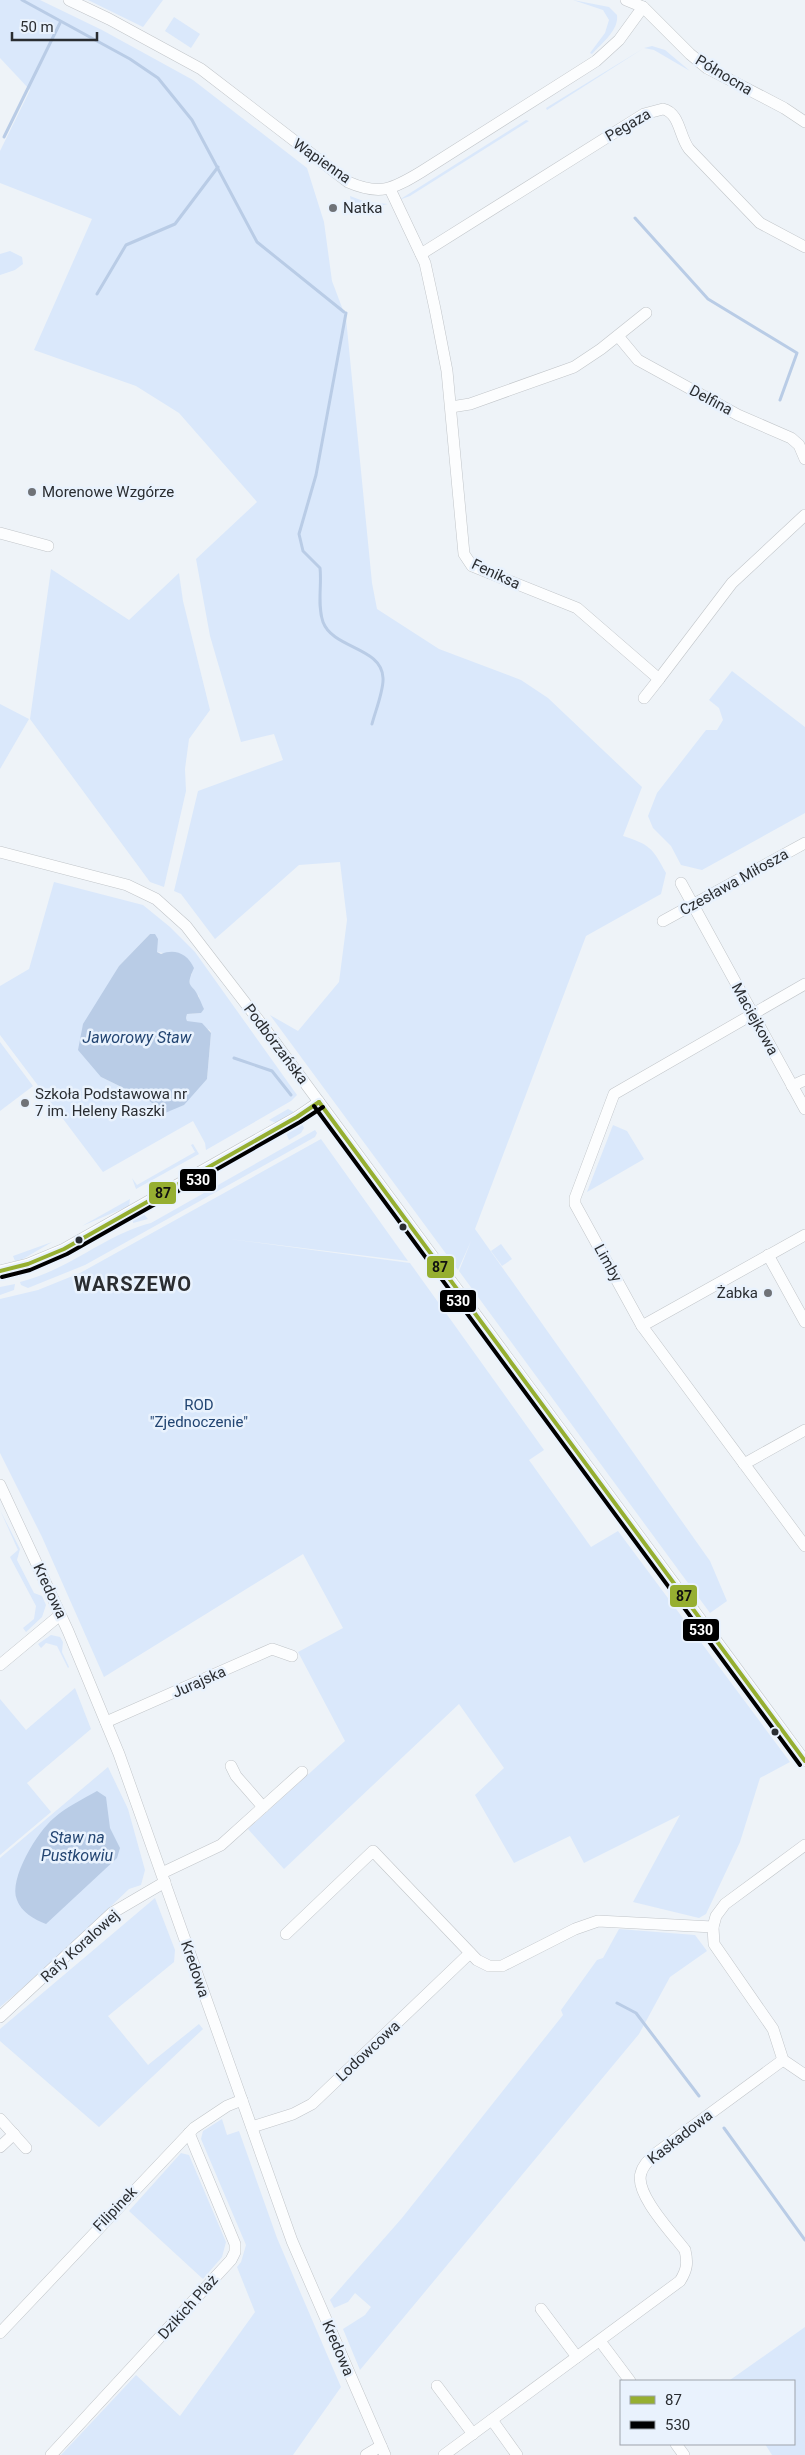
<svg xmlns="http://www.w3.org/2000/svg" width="805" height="2455" font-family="Roboto,sans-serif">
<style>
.green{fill:#dae8fb;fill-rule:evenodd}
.water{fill:#b9cce6}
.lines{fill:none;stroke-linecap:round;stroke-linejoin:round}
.stream{stroke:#b9cce6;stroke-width:3}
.minor-casing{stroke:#c1c5c9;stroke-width:12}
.minor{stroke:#fcfdfe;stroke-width:11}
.bus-1-casing{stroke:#e9f2fd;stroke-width:8}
.bus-2-casing{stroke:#e9f2fd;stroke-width:8}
.bus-1{stroke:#96af31;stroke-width:4}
.bus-2{stroke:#000;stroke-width:4}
.poi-dot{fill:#6f7277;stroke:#e9f2fd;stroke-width:2}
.bus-dot{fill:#2a2d31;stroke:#e9f2fd;stroke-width:2}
.labels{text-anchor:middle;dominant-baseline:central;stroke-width:5;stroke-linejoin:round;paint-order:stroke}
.street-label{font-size:15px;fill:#2a2d31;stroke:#e9f2fd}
.poi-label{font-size:15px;fill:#2a2d31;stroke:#e9f2fd;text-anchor:start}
.park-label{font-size:15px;fill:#224572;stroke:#e9f2fd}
.water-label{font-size:16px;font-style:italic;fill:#234572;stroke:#e9f2fd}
.district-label{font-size:20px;font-weight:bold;letter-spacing:1px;fill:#2a2d31;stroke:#e9f2fd}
.line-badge{stroke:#e9f2fd;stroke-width:2}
.badge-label{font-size:14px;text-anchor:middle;font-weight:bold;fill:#fff}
.pale-badge-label{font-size:14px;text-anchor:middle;font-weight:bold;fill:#111}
</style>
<rect width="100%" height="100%" fill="#eef3f8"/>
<g class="green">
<path d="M0 0H40L102 30 193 80 307 168 324 222 332 281 346 318 372 583 377 609 439 649 521 680 548 698 642 787 623 836C650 845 652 847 666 873L661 894 586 936 475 1229 710 1561 727 1601 710 1613 459 1271 471 1241 458 1270 270 1015 298 1031 339 982 347 920 340 862 299 865 215 939 181 894 174 891 198 791 283 760 274 734 241 742 210 636 196 559 257 502 179 413 136 386 34 350 92 219 0 183V151L30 90 0 58Z"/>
<polygon points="88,0 163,0 143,27"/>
<path d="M573 0 609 7 617 15C619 30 602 43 592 54L590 53 605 33 609 20 603 10Z"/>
<polygon points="174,17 200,34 191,48 165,31"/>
<polygon points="652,46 665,50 690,71 654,50 644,48 547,110 546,108 644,48"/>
<polygon points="526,120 529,121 410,196 399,200"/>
<polygon points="350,196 366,202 388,204 353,212"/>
<polygon points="10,251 22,257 23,264 15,270 0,275 0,254"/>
<polygon points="51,569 129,620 179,573 183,601 210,710 189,739 185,769 186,791 164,887 150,882 30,719"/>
<polygon points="732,671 805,727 805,813 702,870 681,865 671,846 653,828 648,816 657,793 706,730 717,730 723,720 719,708 709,700"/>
<polygon points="0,704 29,719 0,769"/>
<path d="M54 882 143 905 170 927 195 952 297 1095 291 1101 206 1150 205 1143 193 1121 103 1172 0 1035V986L29 969ZM150 934 157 952 183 956 192 974 189 978 190 987 199 996 201 1013 187 1014 186 1018 187 1021 210 1030 211 1033 207 1079 165 1113 148 1100 101 1077 104 993 119 966Z"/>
<polygon points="0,1042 33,1086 0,1111"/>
<polygon points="288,1109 294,1112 276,1123 269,1120"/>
<polygon points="301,1122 304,1128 301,1133 289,1140 285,1131"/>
<polygon points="613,1125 627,1131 644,1159 587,1192"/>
<path d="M315 1130 317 1133 315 1137 85 1265 28 1288 21 1285 20 1282C69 1270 106 1234 151 1223Z"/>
<polygon points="321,1139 408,1261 229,1239 410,1263 544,1450 529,1460 591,1547 618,1531 790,1762 760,1778 740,1842 706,1914 699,1918 633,1902 680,1815 584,1863 570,1836 514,1863 475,1795 504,1768 459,1704 284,1869 248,1829 345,1741 298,1652 343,1628 303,1554 104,1677 42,1537 0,1453 0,1299 38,1290 80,1273"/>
<polygon points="193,1144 199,1154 136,1189 132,1178 137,1185 195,1152 191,1145"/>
<polygon points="130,1199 129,1206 82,1226"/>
<polygon points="142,1212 148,1219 133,1223 133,1217"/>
<polygon points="52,1242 23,1259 15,1261 13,1256"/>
<polygon points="501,1244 512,1259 502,1266 491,1251"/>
<polygon points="15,1284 14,1290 0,1295 0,1287"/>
<polygon points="0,1510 20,1549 17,1560 34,1593 42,1596 46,1605 42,1617 26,1632 23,1628 34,1619 36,1606 10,1557 18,1550"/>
<polygon points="51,1635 60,1637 63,1642 62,1652 69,1667 68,1668 57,1646 46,1643 41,1648 38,1644"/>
<polygon points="75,1688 91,1729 27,1783 51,1812 0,1855 0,1699 26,1730"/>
<polygon points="108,1767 128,1809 145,1870 141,1885 129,1889 47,1967 0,2007 0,1858"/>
<polygon points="155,1898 175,1950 174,1962 108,2016 148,2065 199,2024 203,2029 99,2127 0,2041 0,2029"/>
<polygon points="619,1929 695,1935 707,1951 670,1977 639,2034 360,2370 343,2329 365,2315 371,2307 355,2293 348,2302 334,2308 330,2300 402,2218 563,2015 561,2010 597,1960 603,1958"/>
<polygon points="222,2119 227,2135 239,2131 277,2238 341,2387 293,2455 61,2455 136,2375 180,2416 255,2312 237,2267 241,2262 246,2245 201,2139 203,2131"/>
<polygon points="181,2153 189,2155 226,2242 222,2257 203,2279 129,2211"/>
<polygon points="805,2327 805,2455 772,2455 765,2444 794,2444 794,2381 730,2380"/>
</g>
<g class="water">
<path d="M150 934H155L158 939 157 952 161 954C175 948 188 954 194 968 184 990 193 982 199 998 201 1002 202 1005 204 1009L201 1013 187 1014 186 1018 187 1021 202 1023 211 1033 207 1079 184 1105 165 1113 148 1100 101 1077 78 1050 83 1024 119 966Z"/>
<path d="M97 1791 106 1797 110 1828 120 1848 117 1858 46 1924C35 1920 21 1912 17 1900 8 1879 38 1831 54 1818 66 1807 83 1799 97 1791Z"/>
</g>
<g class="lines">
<g class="stream">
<polyline points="22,0 130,59 158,78 192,120 257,242 344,312"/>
<polyline points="4,137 60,23"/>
<polyline points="635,218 708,299 797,353 780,400"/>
<polyline points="97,294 126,245 175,224 218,167"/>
<path d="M346 313 316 475 299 534 303 551 320 568C322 585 317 605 323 622 333 649 382 647 383 678 384 690 375 712 372 724"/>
<polyline points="234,1058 272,1071 291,1095"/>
<polyline points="617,2003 636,2013 699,2096"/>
<polyline points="724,2128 805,2240"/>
</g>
<defs>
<g id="minor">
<path d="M69 0 109 19 201 69 348 182C380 196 393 189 421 172L596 61 619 40 643 7"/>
<polyline points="626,0 643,7 690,54 707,68 784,108 805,122"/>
<polyline points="390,189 425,263 435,309 447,371 464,554 472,566 577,608 659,679 732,583 805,515"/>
<path d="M421 254 644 114 663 109C680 113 679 136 689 149L760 223 805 247"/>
<polyline points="618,336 638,360 738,415 791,438 799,445 805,459"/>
<polyline points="451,407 470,404 574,367 601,349 646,313"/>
<polyline points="0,533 48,546"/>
<polyline points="644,698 659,679"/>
<polyline points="0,852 127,885 156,899 186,926 263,1026 805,1761"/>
<polyline points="681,883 805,1109"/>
<polyline points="663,921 805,843"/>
<polyline points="805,984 614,1094 575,1198 575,1204 642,1326 805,1546"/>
<polyline points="792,1086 805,1080"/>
<polyline points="768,1255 805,1322"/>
<polyline points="0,1271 28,1264 64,1249 297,1117 319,1102"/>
<polyline points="642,1326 805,1235"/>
<polyline points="744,1464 805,1430"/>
<polyline points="0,1485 68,1631 119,1754 292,2241 385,2455"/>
<polyline points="0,1665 60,1615"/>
<polyline points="106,1722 272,1649 292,1656"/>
<polyline points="231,1766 236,1776 263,1807"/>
<polyline points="805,1845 725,1904 716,1916 713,1927 714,1944 773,2029 783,2060 805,2075"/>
<polyline points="162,1873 221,1845 302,1772"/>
<polyline points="286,1934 373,1851 477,1960 489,1966 502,1966 575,1929 598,1921 713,1927"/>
<polyline points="0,2017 112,1913 165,1882"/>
<polyline points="0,2119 26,2148"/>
<polyline points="252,2127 293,2114 312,2104 470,1953"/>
<polyline points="0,2147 14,2134"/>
<polyline points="541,2309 577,2357"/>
<polyline points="0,2333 194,2128 227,2106 242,2100"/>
<polyline points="600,2341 630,2381"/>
<polyline points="437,2386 473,2434"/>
<polyline points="492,2420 517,2455"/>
<polyline points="676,2444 684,2455"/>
<polyline points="51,2455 231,2260 235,2252 235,2244 189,2133"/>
<polyline points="366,2455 381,2446"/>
<path d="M444 2455 680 2281C687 2270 688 2263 685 2250 672 2233 634 2193 641 2173 643 2165 649 2160 655 2154L783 2060"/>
</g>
</defs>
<use href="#minor" class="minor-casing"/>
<use href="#minor" class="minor"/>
<defs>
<g id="bus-1">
<polyline points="319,1102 805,1761"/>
<polyline points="0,1271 28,1264 64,1249 297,1117 319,1102"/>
</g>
<g id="bus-2">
<polyline points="314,1106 800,1765"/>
<polyline points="2,1277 30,1270 67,1254 300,1122 323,1107"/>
</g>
</defs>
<use href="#bus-1" class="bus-1-casing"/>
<use href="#bus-2" class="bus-2-casing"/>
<use href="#bus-1" class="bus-1"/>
<use href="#bus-2" class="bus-2"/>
</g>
<g class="poi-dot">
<circle cx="333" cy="208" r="5"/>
<circle cx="32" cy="492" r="5"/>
<circle cx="25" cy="1103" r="5"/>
<circle cx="768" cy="1293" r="5"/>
</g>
<g class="bus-dot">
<circle cx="403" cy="1227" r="4.5"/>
<circle cx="79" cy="1240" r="4.5"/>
<circle cx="775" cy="1732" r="4.5"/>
</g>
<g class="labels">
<g class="street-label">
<text transform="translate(724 75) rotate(31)">Północna</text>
<text transform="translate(628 125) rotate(-30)">Pegaza</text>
<text transform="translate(322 161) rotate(35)">Wapienna</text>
<text transform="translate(711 400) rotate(28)">Delfina</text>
<text transform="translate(496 574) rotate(25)">Feniksa</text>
<text transform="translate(734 882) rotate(-29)">Czesława Miłosza</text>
<text transform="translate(755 1019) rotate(61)">Maciejkowa</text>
<text transform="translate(276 1044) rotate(53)">Podbórzańska</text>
<text transform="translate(608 1263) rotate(61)">Limby</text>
<text transform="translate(50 1591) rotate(65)">Kredowa</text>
<text transform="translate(199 1682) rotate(-24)">Jurajska</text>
<text transform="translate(80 1946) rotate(-42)">Rafy Koralowej</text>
<text transform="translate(195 1969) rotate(71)">Kredowa</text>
<text transform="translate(368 2051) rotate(-43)">Lodowcowa</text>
<text transform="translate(680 2137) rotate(-38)">Kaskadowa</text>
<text transform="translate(115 2209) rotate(-46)">Filipinek</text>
<text transform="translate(188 2307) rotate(-48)">Dzikich Plaż</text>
<text transform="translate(338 2348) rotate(67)">Kredowa</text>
</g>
<g class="poi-label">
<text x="343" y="208">Natka</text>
<text x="42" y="492">Morenowe Wzgórze</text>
<text x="35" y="1094">Szkoła Podstawowa nr<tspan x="35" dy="17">7 im. Heleny Raszki</tspan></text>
<text x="758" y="1293" text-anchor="end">Żabka</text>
</g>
<g class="park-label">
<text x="199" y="1405">ROD<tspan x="199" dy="17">"Zjednoczenie"</tspan></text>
</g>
<g class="water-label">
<text x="137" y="1037">Jaworowy Staw</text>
<text x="77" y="1837">Staw na<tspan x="77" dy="18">Pustkowiu</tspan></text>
</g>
<g class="district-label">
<text x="133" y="1284">WARSZEWO</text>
</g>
</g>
<g class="line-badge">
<rect x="179" y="1168" width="38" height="24" rx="5" fill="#000"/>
<rect x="148" y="1181" width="29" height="24" rx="5" fill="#96af31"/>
<rect x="426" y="1255" width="29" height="24" rx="5" fill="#96af31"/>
<rect x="439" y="1289" width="38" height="24" rx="5" fill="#000"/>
<rect x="669" y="1584" width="29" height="24" rx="5" fill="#96af31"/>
<rect x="682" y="1618" width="38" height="24" rx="5" fill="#000"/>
</g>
<g class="badge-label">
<text x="198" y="1185">530</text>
<text x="458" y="1306">530</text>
<text x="701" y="1635">530</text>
</g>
<g class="pale-badge-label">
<text x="163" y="1198">87</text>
<text x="440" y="1272">87</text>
<text x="684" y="1601">87</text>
</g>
<rect x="620" y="2380" width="175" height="65" fill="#e9f2fd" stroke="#9da3ab"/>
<rect x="630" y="2396" width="25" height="8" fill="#96af31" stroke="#9da3ab"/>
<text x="665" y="2405" font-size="15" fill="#2a2d31">87</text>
<rect x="630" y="2421" width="25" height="8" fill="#000000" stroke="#9da3ab"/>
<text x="665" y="2430" font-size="15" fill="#2a2d31">530</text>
<path d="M12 32v8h85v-8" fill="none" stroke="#2a2d31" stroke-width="2.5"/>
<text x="20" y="32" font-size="15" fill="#2a2d31" stroke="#e9f2fd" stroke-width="4" paint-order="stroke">50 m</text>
</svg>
